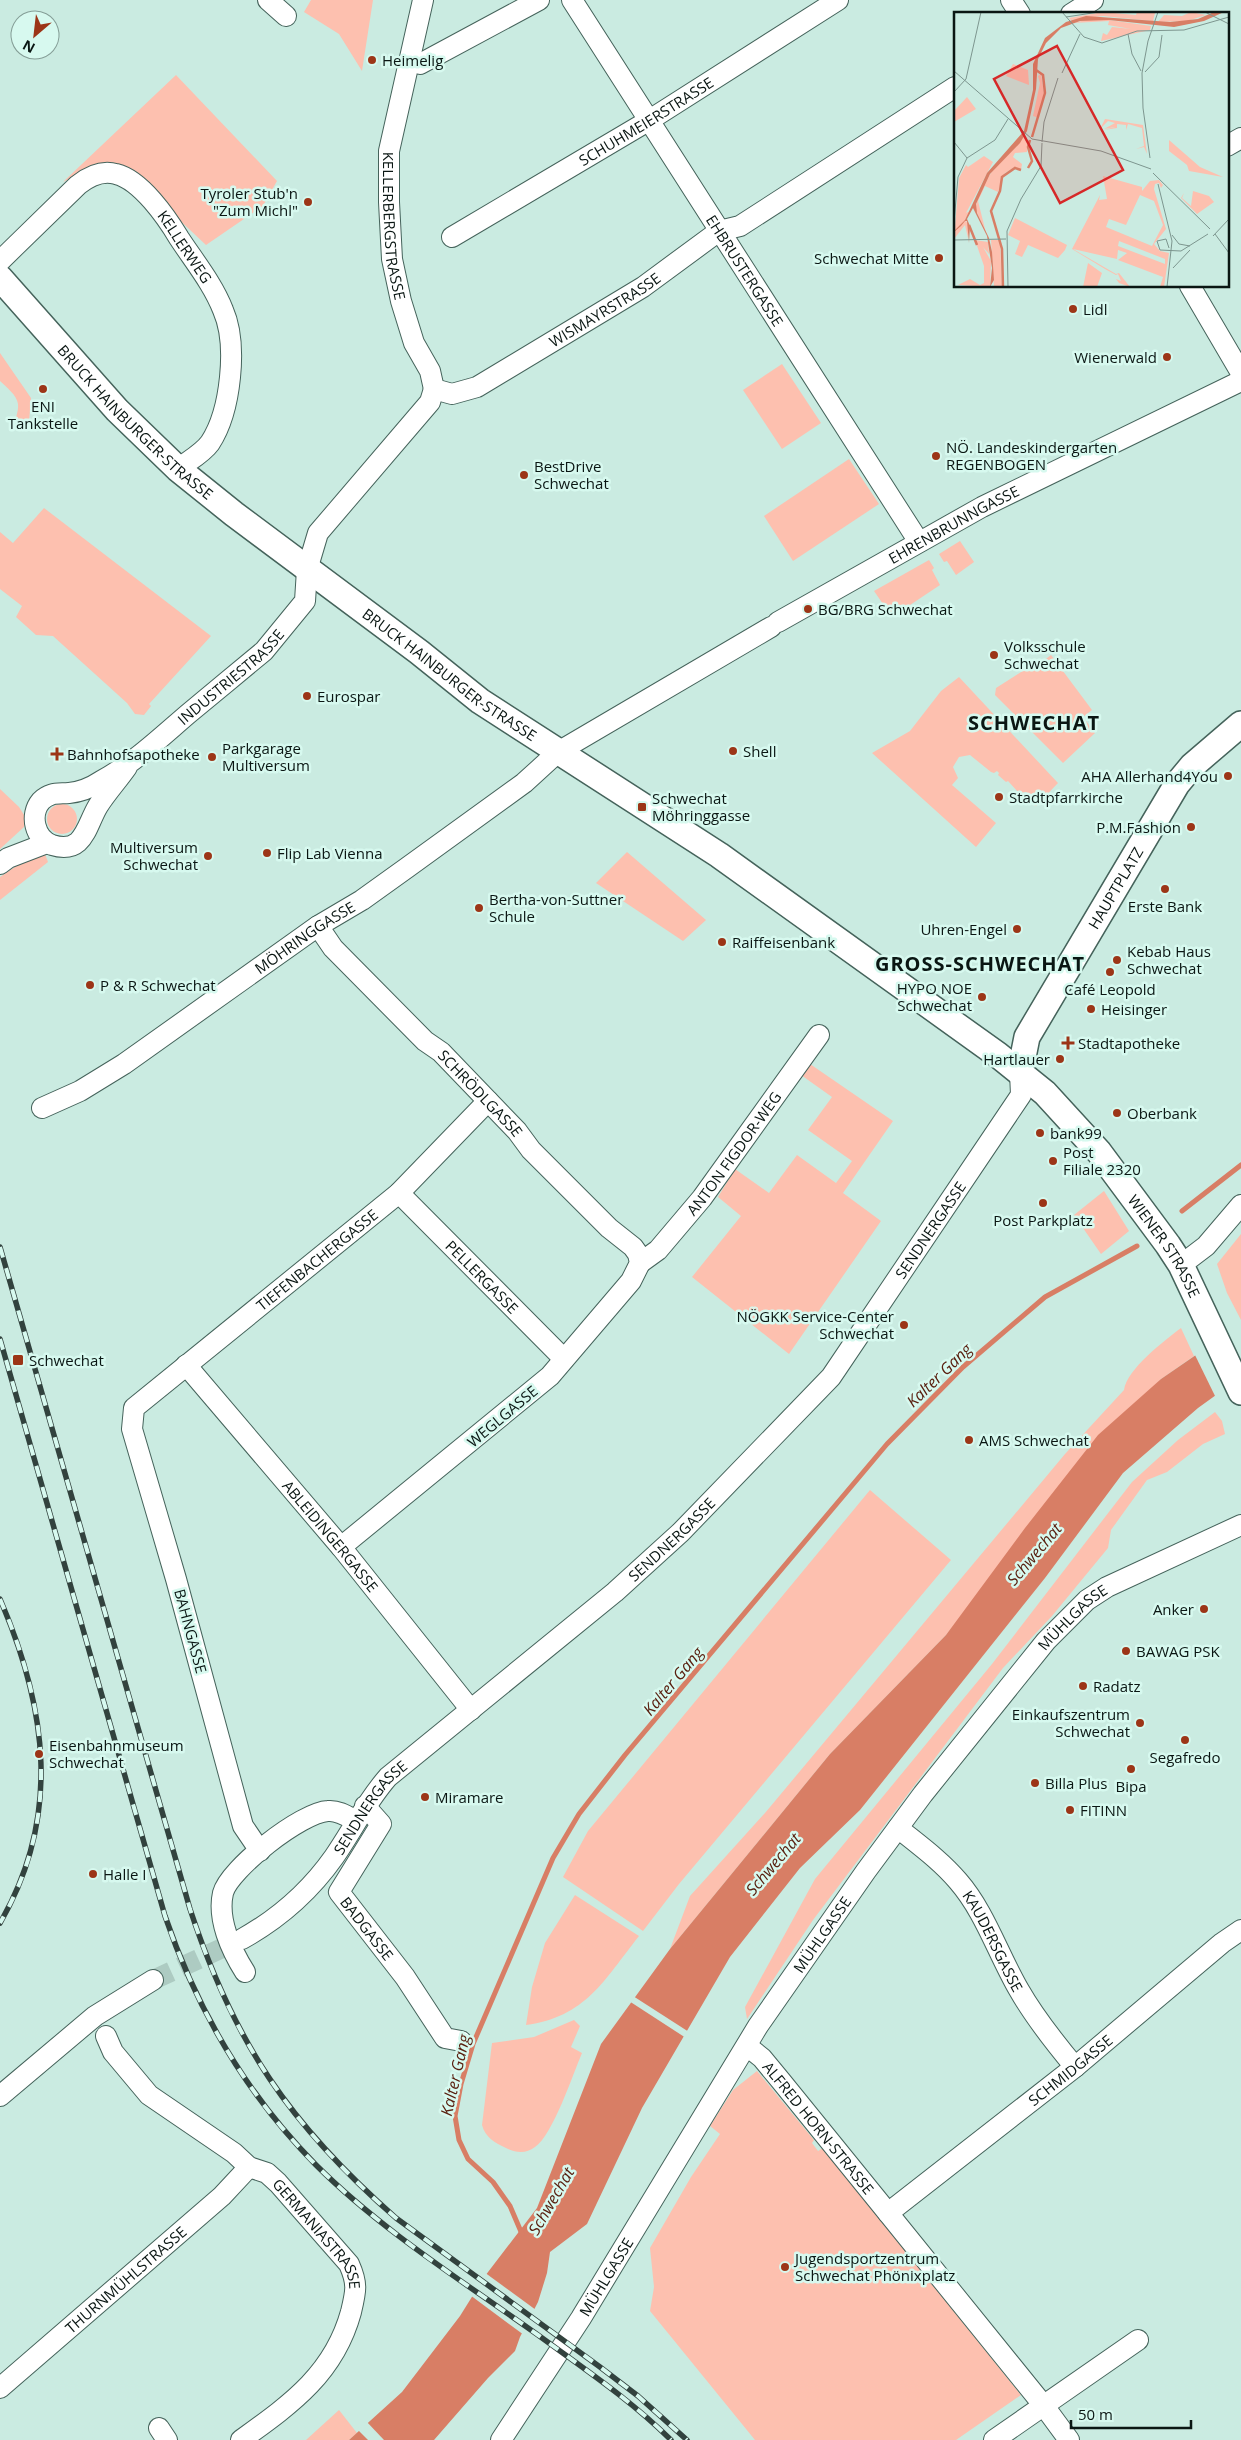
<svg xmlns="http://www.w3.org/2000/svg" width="1241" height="2440" font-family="'Open Sans',sans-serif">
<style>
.green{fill:#fdc0af}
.water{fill:#d87e65}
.pier{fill:#caebe1}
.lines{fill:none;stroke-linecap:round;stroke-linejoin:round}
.stream{stroke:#d87e65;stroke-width:5}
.minor-tunnel{stroke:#adcbc2;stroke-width:20;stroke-dasharray:20 10;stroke-linecap:butt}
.minor-casing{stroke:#45635b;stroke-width:22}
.major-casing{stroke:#45635b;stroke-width:28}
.minor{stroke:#fff;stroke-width:20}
.major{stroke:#fff;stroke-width:25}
.rail-casing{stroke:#32423e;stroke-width:5.5}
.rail{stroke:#d7f9ef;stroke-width:4;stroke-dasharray:11;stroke-linecap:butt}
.poi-dot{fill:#9c3517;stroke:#d7f9ef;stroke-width:2}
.labels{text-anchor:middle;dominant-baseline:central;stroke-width:5;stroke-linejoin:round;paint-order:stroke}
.poi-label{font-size:15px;fill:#0a1613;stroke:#d7f9ef;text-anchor:start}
.street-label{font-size:15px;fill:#0a1613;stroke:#d7f9ef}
.water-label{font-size:16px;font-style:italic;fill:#592010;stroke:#d7f9ef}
.district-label{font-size:20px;font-weight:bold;letter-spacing:1px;fill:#0a1613;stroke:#d7f9ef}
.inset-river{fill:none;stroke:#d87e65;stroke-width:2.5}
.inset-road{fill:none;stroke:#7d968f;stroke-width:1}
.view{fill:#d62828;fill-opacity:0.15;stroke:#d62828;stroke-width:2.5}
.inset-edge{fill:none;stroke:#0a1613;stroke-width:2.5}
</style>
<rect width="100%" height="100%" fill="#caebe1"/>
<g class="green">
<polygon points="311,0 373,0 362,71 339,34 304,12"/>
<polygon points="176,75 277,181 263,206 206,245 123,167 97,165 63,182"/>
<path d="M0 353 31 398 29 422 22 429 18 428C13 418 19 414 18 404 17 395 6 387 0 381Z"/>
<polygon points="782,364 821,423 782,449 743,390"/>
<polygon points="849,459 879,504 793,561 764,516"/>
<polygon points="44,508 211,636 149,704 151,706 144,715 135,714 127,703 53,636 36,635 16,617 22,606 0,589 0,532 13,543"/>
<polygon points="960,541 974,562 956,575 947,561 944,562 939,554"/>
<polygon points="929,560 934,568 932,570 940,585 892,617 874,591"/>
<polygon points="1051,655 1092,710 1083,717 1095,733 1063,763 995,695 996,688 1040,660 1042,662"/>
<polygon points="959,677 1058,783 1036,806 1032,804 1034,799 1026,792 1019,793 1008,781 1006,782 998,775 999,773 997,771 994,773 991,772 970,755 959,757 953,767 958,778 952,785 996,823 976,847 872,753 910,731 941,691"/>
<polygon points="0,789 19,807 26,818 24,827 0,849"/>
<circle cx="62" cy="819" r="15"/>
<polygon points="627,852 706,920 683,941 596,883"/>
<polygon points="34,854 45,854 48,862 0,900 0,877"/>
<polygon points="810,1064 893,1121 843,1193 881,1221 789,1354 692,1277 741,1216 718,1197 735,1169 769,1193 797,1155 836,1183 852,1161 808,1130 832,1097 801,1075"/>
<polygon points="1104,1191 1129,1231 1101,1254 1074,1215"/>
<polygon points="1241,1234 1241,1320 1227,1293 1217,1264"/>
<path d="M1181 1328 1194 1356 1161 1379 946 1635 830 1754 670 1949 690 1896 765 1813 1065 1454 1124 1390C1127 1369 1164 1341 1181 1328Z"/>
<polygon points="1215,1412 1222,1421 1225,1434 1203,1444 1167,1472 1147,1480 1111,1530 1108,1548 1052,1616 1003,1668 813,1920 747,2019 745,2007 815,1879 992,1664 1132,1482 1178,1440"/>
<polygon points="870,1490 951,1560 679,1884 643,1931 563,1877 588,1831"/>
<path d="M575 1895 639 1936C604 1980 586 2017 526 2025L532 1987 545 1943Z"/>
<path d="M574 2020 580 2026 571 2047 582 2053C573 2074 553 2135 535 2147 526 2154 516 2153 506 2148 495 2143 485 2137 482 2125L492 2043 534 2037Z"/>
<polygon points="757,2071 814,2140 812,2143 818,2151 823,2148 1021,2395 956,2440 755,2440 650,2311 654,2287 650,2248 691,2177 720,2134 710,2126 733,2090"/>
<polygon points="339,2410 357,2433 349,2440 306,2440"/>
</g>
<polygon class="water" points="1241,1324 1241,1377 1198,1408 1123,1473 1045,1578 860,1810 800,1868 730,1957 642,2108 587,2224 550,2252 547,2273 538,2302 520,2337 515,2351 488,2378 434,2440 349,2440 402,2392 460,2316 485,2276 537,2208 601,2044 670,1949 830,1754 946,1635 1025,1528 1098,1435 1161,1379"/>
<g class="pier">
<polygon points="1241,1322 1241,1380 1216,1398 1194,1353"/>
<polygon points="633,1996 689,2032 686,2038 629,2001"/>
<polygon points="484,2272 536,2310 524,2335 470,2295"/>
<polygon points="366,2421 384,2440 368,2440 357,2429"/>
</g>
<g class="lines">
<g class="stream">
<polyline points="1182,1211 1241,1165"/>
<polyline points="522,2234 510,2206 493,2182 468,2159 459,2140 455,2116 461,2084 473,2044 553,1858 579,1814 625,1755 887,1444 963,1367 1045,1297 1137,1246"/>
</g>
<polyline class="minor-tunnel" points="153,1980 242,1939"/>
<defs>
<g id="minor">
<polyline points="268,0 286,16"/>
<path id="s1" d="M423 0 389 151V202L392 259 401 301 414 343 430 371 434 389"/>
<path id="s2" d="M572 0 919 542"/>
<polyline points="1011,0 1020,14"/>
<polyline points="1071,14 1093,0"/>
<polyline points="420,64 539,0"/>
<polyline points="1227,146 1241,138"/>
<path id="s3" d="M452 237 648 121 838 0"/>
<path id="s4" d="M0 261 78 185C88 177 102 170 116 174 141 180 167 218 179 238 194 261 213 284 223 310 238 344 231 411 210 443 202 454 188 461 178 469"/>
<polyline points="1190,286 1241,373"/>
<path id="s5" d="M434 389 452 394 477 387 643 287 719 231 740 226 955 87"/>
<path id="s6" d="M778 622 982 507 1241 381"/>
<path id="s7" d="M127 767C118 780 106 793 98 806 86 826 84 855 52 845 35 839 29 815 41 801 50 792 58 794 69 793 80 792 92 787 101 781 134 763 160 738 188 714 213 693 239 672 264 651L305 601 307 570 318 533 430 402 434 389"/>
<polyline points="0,864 8,858 47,843"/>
<path id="s8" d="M318 926 333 948 425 1041 441 1052 517 1131 531 1150 609 1228 633 1247 638 1254 640 1263 631 1281 550 1376 341 1547"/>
<path id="s9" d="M42 1108 80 1091 124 1064 318 926 362 900 408 867 524 783 558 752 771 627"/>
<path id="s10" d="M399 1193 564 1359"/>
<path id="s11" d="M640 1263 658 1250 702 1198 819 1035"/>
<polyline points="1181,1265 1206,1246 1241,1205"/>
<path id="s12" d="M186 1365 341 1547 471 1710"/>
<path id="s13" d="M365 1806 381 1824 339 1892 405 1977 445 2038 461 2041"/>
<path id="s14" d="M898 1828C919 1845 940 1860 958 1881 985 1912 998 1954 1019 1990 1035 2018 1055 2043 1075 2067"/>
<path id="s15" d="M260 1851 243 1826 176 1579 132 1429 134 1408 399 1193 488 1101"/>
<path id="s16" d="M242 1939C278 1919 310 1891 334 1857 352 1831 366 1802 388 1777L615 1592 681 1532 831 1377 1021 1095 1020 1072"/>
<path d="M245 1972C231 1950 217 1919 223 1893 229 1869 302 1812 328 1811 338 1810 347 1816 356 1821"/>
<path id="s17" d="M106 2036 113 2052 149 2095 234 2153 249 2167 267 2173 278 2183 349 2264C358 2284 356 2291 351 2312 334 2374 291 2404 241 2440"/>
<path id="s18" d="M747 2046 762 2058 781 2081 888 2213"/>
<polyline points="0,2096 95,2016 153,1980"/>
<path id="s19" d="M0 2388 222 2196 249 2167"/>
<polyline points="159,2428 167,2440"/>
<path id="s20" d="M501 2440 581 2318 758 2026 866 1871 923 1794 1046 1641 1087 1600 1107 1587 1241 1525"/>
<polyline points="994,2440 1138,2340"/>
<path id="s21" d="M1069 2440 1044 2406 888 2213 1075 2067 1222 1943 1241 1930"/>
</g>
<g id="major">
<path id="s22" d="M0 278 117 410 178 469 234 514 419 652 480 701 719 855 998 1055 1045 1093 1099 1152 1168 1245 1181 1265 1241 1392"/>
<path id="s23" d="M1020 1072 1027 1037 1177 784 1192 766 1241 724"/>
</g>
</defs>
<use href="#minor" class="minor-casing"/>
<use href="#major" class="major-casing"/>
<use href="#minor" class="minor"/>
<use href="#major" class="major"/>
<defs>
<g id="rail">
<path d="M0 1247 190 1909C234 2043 290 2125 396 2218L600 2367 638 2396 687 2440"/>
<path d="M0 1339 165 1916C197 2010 246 2094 316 2165 381 2230 464 2282 538 2335 583 2368 631 2400 671 2440"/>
<path d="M0 1599C47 1708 62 1816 0 1923"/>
</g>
</defs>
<use href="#rail" class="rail-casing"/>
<use href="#rail" class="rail"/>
</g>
<g class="poi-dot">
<circle cx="372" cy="60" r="5"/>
<circle cx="308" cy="202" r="5"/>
<circle cx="939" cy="258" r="5"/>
<circle cx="1073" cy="309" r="5"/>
<circle cx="1167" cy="357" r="5"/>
<circle cx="43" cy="389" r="5"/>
<circle cx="936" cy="456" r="5"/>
<circle cx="524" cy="475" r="5"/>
<circle cx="808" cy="609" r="5"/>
<circle cx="994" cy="655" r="5"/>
<circle cx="307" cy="696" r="5"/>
<circle cx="733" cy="751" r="5"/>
<path d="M54.5 746.5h5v5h5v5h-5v5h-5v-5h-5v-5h5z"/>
<circle cx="212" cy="757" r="5"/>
<circle cx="1228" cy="776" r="5"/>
<circle cx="999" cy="797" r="5"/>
<rect x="637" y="802" width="10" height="10" rx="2.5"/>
<circle cx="1191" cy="827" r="5"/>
<circle cx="267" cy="853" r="5"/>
<circle cx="208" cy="856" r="5"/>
<circle cx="1165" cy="889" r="5"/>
<circle cx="479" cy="908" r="5"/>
<circle cx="1017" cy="929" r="5"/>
<circle cx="722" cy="942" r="5"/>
<circle cx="1117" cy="960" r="5"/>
<circle cx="1110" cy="972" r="5"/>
<circle cx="90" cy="985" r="5"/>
<circle cx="982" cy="997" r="5"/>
<circle cx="1091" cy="1009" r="5"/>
<path d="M1065.5 1035.5h5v5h5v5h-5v5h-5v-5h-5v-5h5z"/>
<circle cx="1060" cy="1059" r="5"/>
<circle cx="1117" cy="1113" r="5"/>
<circle cx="1040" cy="1133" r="5"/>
<circle cx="1053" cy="1161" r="5"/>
<circle cx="1043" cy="1203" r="5"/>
<circle cx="904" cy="1325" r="5"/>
<rect x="12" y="1354" width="12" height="12" rx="2.5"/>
<circle cx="969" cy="1440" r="5"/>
<circle cx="1204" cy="1609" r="5"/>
<circle cx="1126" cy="1651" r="5"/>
<circle cx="1083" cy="1686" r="5"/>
<circle cx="1140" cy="1723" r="5"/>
<circle cx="1185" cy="1740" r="5"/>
<circle cx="39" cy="1754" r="5"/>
<circle cx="1131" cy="1769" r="5"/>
<circle cx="1035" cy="1783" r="5"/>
<circle cx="425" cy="1797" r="5"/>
<circle cx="1070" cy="1810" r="5"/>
<circle cx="93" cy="1874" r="5"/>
<circle cx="785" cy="2267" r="5"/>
</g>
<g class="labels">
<g class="poi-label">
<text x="382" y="60">Heimelig</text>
<text x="298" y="193" text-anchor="end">Tyroler Stub'n<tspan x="298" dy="17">"Zum Michl"</tspan></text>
<text x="929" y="258" text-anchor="end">Schwechat Mitte</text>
<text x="1083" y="309">Lidl</text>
<text x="1157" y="357" text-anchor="end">Wienerwald</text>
<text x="43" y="406" text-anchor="middle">ENI<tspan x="43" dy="17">Tankstelle</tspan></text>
<text x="946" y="447">NÖ. Landeskindergarten<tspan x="946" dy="17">REGENBOGEN</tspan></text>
<text x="534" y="466">BestDrive<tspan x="534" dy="17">Schwechat</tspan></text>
<text x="818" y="609">BG/BRG Schwechat</text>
<text x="1004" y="646">Volksschule<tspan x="1004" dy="17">Schwechat</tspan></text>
<text x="317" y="696">Eurospar</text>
<text x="222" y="748">Parkgarage<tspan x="222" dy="17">Multiversum</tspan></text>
<text x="743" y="751">Shell</text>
<text x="67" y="754">Bahnhofsapotheke</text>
<text x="1218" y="776" text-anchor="end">AHA Allerhand4You</text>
<text x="1009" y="797">Stadtpfarrkirche</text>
<text x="652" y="798">Schwechat<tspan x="652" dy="17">Möhringgasse</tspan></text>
<text x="1181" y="827" text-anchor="end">P.M.Fashion</text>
<text x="198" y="847" text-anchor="end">Multiversum<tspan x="198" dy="17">Schwechat</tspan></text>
<text x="277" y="853">Flip Lab Vienna</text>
<text x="489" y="899">Bertha-von-Suttner<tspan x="489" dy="17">Schule</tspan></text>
<text x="1165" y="906" text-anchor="middle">Erste Bank</text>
<text x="1007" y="929" text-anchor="end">Uhren-Engel</text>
<text x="732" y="942">Raiffeisenbank</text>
<text x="1127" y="951">Kebab Haus<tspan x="1127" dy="17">Schwechat</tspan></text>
<text x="100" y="985">P &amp; R Schwechat</text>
<text x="972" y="988" text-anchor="end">HYPO NOE<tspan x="972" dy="17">Schwechat</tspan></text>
<text x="1110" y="989" text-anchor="middle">Café Leopold</text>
<text x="1101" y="1009">Heisinger</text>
<text x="1078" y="1043">Stadtapotheke</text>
<text x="1050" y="1059" text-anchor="end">Hartlauer</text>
<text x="1127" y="1113">Oberbank</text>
<text x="1050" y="1133">bank99</text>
<text x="1063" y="1152">Post<tspan x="1063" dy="17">Filiale 2320</tspan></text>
<text x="1043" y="1220" text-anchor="middle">Post Parkplatz</text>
<text x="894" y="1316" text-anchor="end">NÖGKK Service-Center<tspan x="894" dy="17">Schwechat</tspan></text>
<text x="29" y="1360">Schwechat</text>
<text x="979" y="1440">AMS Schwechat</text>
<text x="1194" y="1609" text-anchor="end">Anker</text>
<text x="1136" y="1651">BAWAG PSK</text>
<text x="1093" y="1686">Radatz</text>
<text x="1130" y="1714" text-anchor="end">Einkaufszentrum<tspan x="1130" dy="17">Schwechat</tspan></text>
<text x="49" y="1745">Eisenbahnmuseum<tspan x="49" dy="17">Schwechat</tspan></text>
<text x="1185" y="1757" text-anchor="middle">Segafredo</text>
<text x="1045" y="1783">Billa Plus</text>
<text x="1131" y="1786" text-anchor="middle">Bipa</text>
<text x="435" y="1797">Miramare</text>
<text x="1080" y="1810">FITINN</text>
<text x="103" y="1874">Halle I</text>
<text x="795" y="2258">Jugendsportzentrum<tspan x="795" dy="17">Schwechat Phönixplatz</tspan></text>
</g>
<g class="street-label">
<text stroke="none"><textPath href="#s3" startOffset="226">SCHUHMEIERSTRASSE</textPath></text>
<text stroke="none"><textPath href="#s1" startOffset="230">KELLERBERGSTRASSE</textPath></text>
<text stroke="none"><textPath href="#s4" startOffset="252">KELLERWEG</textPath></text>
<text stroke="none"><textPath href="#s2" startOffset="321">EHBRUSTERGASSE</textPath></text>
<text stroke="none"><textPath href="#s5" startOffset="194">WISMAYRSTRASSE</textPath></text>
<text stroke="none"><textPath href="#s22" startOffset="198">BRUCK HAINBURGER-STRASSE</textPath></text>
<text stroke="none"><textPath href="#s6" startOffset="201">EHRENBRUNNGASSE</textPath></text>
<text stroke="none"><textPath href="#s22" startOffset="602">BRUCK HAINBURGER-STRASSE</textPath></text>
<text stroke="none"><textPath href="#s7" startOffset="401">INDUSTRIESTRASSE</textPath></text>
<text stroke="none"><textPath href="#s23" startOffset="209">HAUPTPLATZ</textPath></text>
<text stroke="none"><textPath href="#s9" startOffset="314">MÖHRINGGASSE</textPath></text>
<text stroke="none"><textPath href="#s8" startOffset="234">SCHRÖDLGASSE</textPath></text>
<text stroke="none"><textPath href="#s11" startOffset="145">ANTON FIGDOR-WEG</textPath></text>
<text stroke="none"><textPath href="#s16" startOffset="996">SENDNERGASSE</textPath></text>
<text stroke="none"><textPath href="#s22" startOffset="1525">WIENER STRASSE</textPath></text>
<text stroke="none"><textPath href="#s15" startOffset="699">TIEFENBACHERGASSE</textPath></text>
<text stroke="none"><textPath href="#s10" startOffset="118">PELLERGASSE</textPath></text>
<text transform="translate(502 1416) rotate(-40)">WEGLGASSE</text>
<text stroke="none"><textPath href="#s12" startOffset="224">ABLEIDINGERGASSE</textPath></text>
<text stroke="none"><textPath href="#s16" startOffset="591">SENDNERGASSE</textPath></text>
<text stroke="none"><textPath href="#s20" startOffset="1004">MÜHLGASSE</textPath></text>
<text transform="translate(191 1631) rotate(75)">BAHNGASSE</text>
<text stroke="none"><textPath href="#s16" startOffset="186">SENDNERGASSE</textPath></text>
<text stroke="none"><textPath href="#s13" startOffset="150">BADGASSE</textPath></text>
<text stroke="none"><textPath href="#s20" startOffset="599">MÜHLGASSE</textPath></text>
<text stroke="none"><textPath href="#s14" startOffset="150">KAUDERSGASSE</textPath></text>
<text stroke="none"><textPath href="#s21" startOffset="522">SCHMIDGASSE</textPath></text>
<text stroke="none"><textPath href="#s18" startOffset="109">ALFRED HORN-STRASSE</textPath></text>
<text stroke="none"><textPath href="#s17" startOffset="296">GERMANIASTRASSE</textPath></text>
<text stroke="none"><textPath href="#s20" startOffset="194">MÜHLGASSE</textPath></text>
<text stroke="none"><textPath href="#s19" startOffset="166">THURNMÜHLSTRASSE</textPath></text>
</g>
<g class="water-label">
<text transform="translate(939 1375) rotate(-44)">Kalter Gang</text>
<text transform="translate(1034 1554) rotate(-50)">Schwechat</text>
<text transform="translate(673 1681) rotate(-50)">Kalter Gang</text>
<text transform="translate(773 1864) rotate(-50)">Schwechat</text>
<text transform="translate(455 2075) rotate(-77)">Kalter Gang</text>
<text transform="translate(551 2201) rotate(-60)">Schwechat</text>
</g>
<g class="district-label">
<text x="1034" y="722">SCHWECHAT</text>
<text x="980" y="963">GROSS-SCHWECHAT</text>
</g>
</g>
<g transform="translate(954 12)">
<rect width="275" height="275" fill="#caebe1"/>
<path d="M149 0 182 3 183 0 201 1 199 9 149 4 117 8 115 6ZM237 0 252 3 233 9 204 10 210 3 228 4ZM136 7 155 8 197 14 196 18 147 29 149 21 153 23 158 15 177 17 154 13 155 9 119 11ZM59 52 74 58 75 73 52 64ZM87 62 90 81 85 106 79 104 86 71 84 64ZM13 85 22 97 0 110V99ZM151 107 189 113 193 142 190 135 182 137 190 134 188 116 174 112 172 118V113L163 112V116L150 118 161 115 150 117 161 111 154 109 146 117ZM70 124 73 126V140L61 141 59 145 68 152 67 158 61 155 51 161 44 180 31 174 24 189 32 221 21 196 27 177 42 153ZM215 128 246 155 269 165 235 159 233 153 215 139ZM30 144 39 150 12 201 16 199 11 208 14 211V226L11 213 0 227 5 166 12 153 14 155ZM149 164 188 175V179L196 169 205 168 209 173 207 176 205 171 201 172 200 177 212 217 200 232 206 239 215 241 210 275H206L209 265 164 248 173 241 164 238 163 247 119 237 162 262 165 261 176 275 165 271 162 267 167 269 164 262 162 263 151 257 118 237 146 183 145 188 153 187ZM186 183 200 189 209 213 198 234 152 215 155 207 172 213ZM165 229 211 247V252L164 234ZM239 179 255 184 260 190 243 202 227 186 230 181 228 186 237 194ZM61 206 113 233 111 238 104 246 74 233 68 245 61 242 66 229 54 223ZM21 228 34 230 35 242 29 235 37 249 36 275 4 273 16 267 26 273 30 271V254ZM37 228H46L48 275H40ZM134 251 148 261 143 275H129Z" fill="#fdc0af" fill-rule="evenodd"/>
<path d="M260 0H270L250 9 220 15 155 8 126 9 107 16 92 31 84 47 82 77 73 119 66 131 36 162 22 192 23 201 35 226 38 240 40 268 36 275 38 256 33 224 19 196 13 207 16 214 15 231 13 209H11L7 214 0 220V219L11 208 33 161 70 119 79 78V52L91 26 112 10 132 4 216 10 244 7Z" fill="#d87e65"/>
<path class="inset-river" d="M78 125 91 81 89 63 82 58M74 156 78 149 74 135 76 128M15 213 23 233M49 275 48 237 37 199 46 179 48 165 61 156 67 158"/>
<path class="inset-road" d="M108 0 130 25 148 31 183 19 230 18 275 5M251 0 275 12M112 5 145 0M174 22 178 42 187 59M0 59 78 127 147 139 197 157M191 60 205 45 208 23M108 61 126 22M12 67 27 0M0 80 12 67M0 130 13 146 4 165 0 210M88 130 90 110 104 66M13 146 41 128 54 107M196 146 189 96 188 61 194 29 204 0M199 161 256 217M204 172 218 229 213 275M261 222 275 241M218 223 225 232 236 234M259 224 275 207M0 228 52 227M215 236 212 227 203 229 206 238 227 239 254 222M219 256 236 238M54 275 53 219 67 187 87 154 88 131"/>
<path class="view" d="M103 34 169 158 106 191 40 67Z"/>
<rect width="275" height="275" class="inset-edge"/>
</g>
<g transform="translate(35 35) rotate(208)"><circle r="24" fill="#d7f9ef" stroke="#859e97"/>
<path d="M0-4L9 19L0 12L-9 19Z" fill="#9c3517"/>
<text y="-8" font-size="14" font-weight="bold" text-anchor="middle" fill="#0a1613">N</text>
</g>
<path d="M1071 2420v8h120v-8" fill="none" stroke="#0a1613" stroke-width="2.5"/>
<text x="1078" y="2420" font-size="15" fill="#0a1613" stroke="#d7f9ef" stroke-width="4" paint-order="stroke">50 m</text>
</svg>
